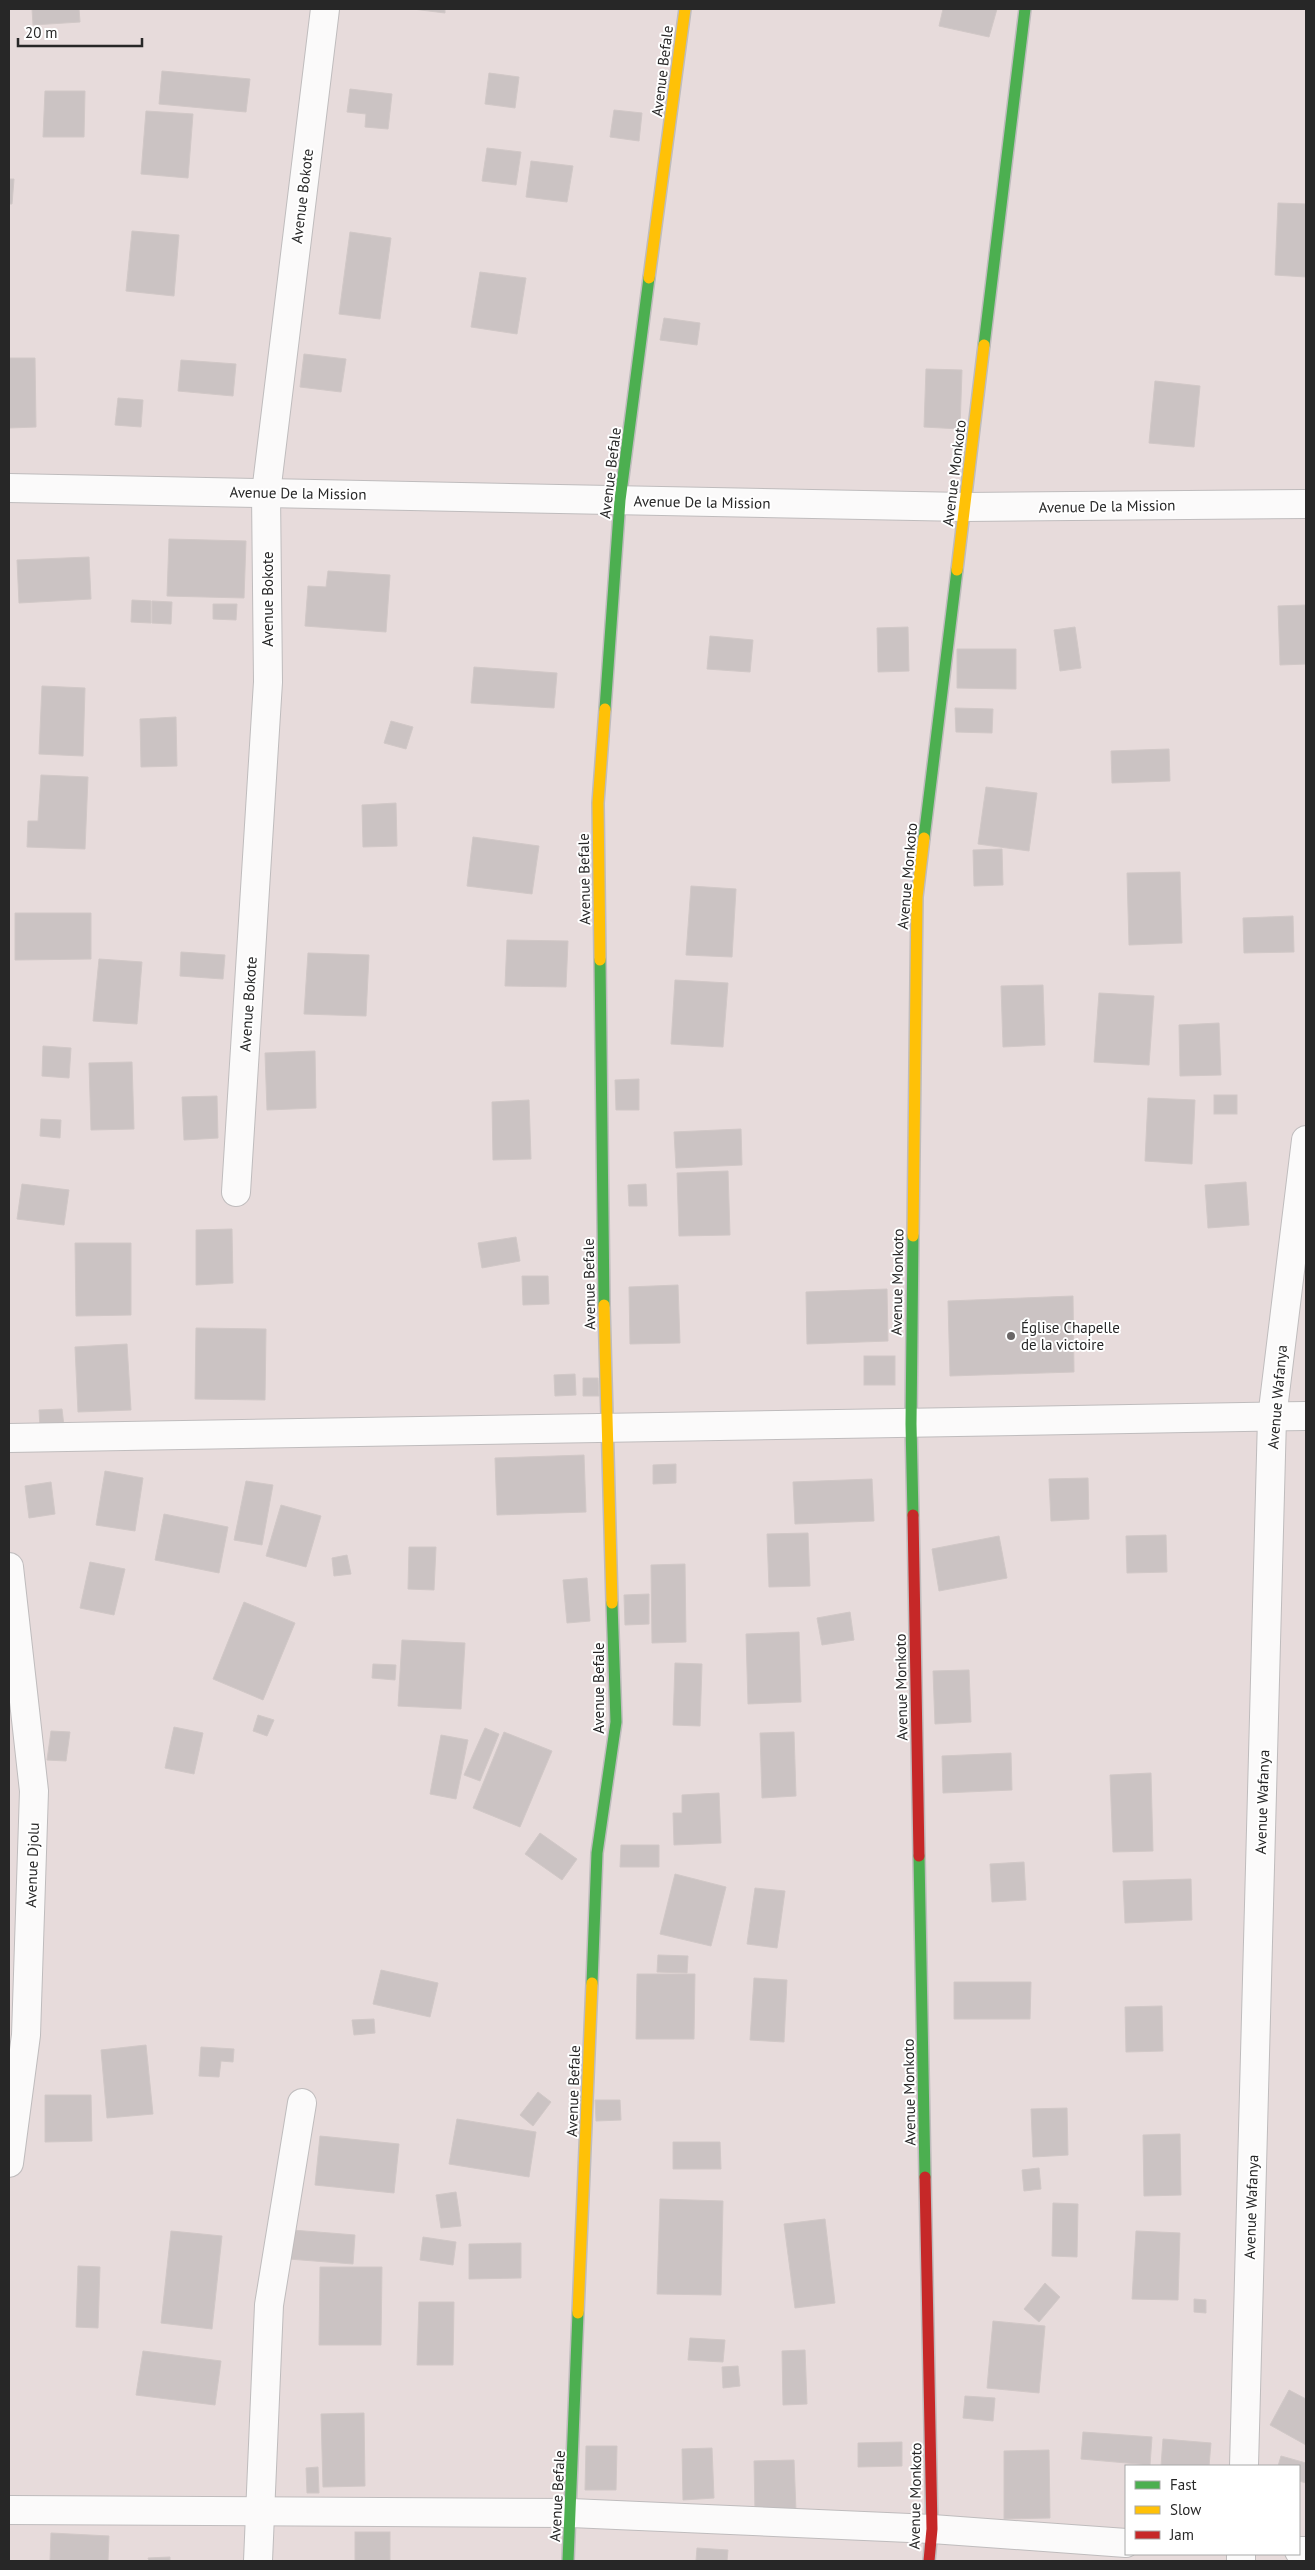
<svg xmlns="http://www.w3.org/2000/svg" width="1315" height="2570" font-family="'PT Sans',sans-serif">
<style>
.building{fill:#cbc3c3;stroke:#d1c8c7}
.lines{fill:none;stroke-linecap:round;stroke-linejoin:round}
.street-casing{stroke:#bfbcbd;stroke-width:30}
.fast-casing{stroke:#bfbcbd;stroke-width:14}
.slow-casing{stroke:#bfbcbd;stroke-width:14}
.jam-casing{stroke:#bfbcbd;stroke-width:14}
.street{stroke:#fbfafa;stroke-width:28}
.fast{stroke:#4caf50;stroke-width:11}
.slow{stroke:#ffc107;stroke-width:11}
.jam{stroke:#c62828;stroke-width:11}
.poi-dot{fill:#6a6666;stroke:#fff;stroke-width:2}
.labels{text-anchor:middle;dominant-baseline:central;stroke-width:4;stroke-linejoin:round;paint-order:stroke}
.street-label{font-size:15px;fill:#272727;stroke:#fff}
.poi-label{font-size:15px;fill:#272727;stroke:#fff;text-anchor:start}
</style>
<rect width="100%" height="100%" fill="#e7dbdb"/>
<g class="building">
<polygon points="32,9 79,9 80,22 33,25"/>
<polygon points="413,9 445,9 445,13"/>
<polygon points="943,9 997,9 989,37 939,26"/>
<polygon points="162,71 250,79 246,112 159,104"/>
<polygon points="489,73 519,77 515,108 485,104"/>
<polygon points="350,89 392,94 388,129 365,127 366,114 347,112"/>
<polygon points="45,91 85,91 84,137 43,137"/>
<polygon points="614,110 642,113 639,141 610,137"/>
<polygon points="146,111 193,114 188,178 141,174"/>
<polygon points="487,148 521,152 516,185 482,181"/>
<polygon points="531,161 573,166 567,202 526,197"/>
<polygon points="9,179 14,179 12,204 9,204"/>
<polygon points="1278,203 1306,204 1306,277 1275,275"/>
<polygon points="132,231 179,235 174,296 126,291"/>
<polygon points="350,232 391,238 380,319 339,314"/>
<polygon points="480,272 526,278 517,334 471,327"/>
<polygon points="664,318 700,323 697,345 660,340"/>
<polygon points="304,354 346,359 341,392 300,387"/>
<polygon points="9,358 35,358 36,427 9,428"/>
<polygon points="181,360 236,364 233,396 178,391"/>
<polygon points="926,369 962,370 960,429 924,427"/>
<polygon points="1155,381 1200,386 1194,447 1149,443"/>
<polygon points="118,398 143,400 141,427 115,425"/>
<polygon points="169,539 246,541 244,598 167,596"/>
<polygon points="89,557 91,599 19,603 17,560"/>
<polygon points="328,571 390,575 386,632 305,626 308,586 326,587"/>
<polygon points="132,600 151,601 151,623 131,622"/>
<polygon points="152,601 172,602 171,624 152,623"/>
<polygon points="213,604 237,604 236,620 213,619"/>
<polygon points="1306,605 1306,664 1280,665 1278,606"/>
<polygon points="908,627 909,671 878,672 877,628"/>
<polygon points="1075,627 1081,668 1060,671 1054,630"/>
<polygon points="710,636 753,640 750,672 707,669"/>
<polygon points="957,649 1016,649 1016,689 957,688"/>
<polygon points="474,667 557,673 554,708 471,703"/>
<polygon points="42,686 85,688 83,756 39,754"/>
<polygon points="955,708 993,709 992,733 956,732"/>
<polygon points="176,717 177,766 141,767 140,719"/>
<polygon points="391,721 413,727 406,749 384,743"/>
<polygon points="1169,749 1170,781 1112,783 1111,751"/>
<polygon points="41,775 88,777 85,849 27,847 28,821 38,821"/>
<polygon points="986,787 1037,793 1029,851 978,844"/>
<polygon points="396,803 397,846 363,847 362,805"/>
<polygon points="473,837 539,846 532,894 467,886"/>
<polygon points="1002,849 1003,885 974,886 973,850"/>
<polygon points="1180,872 1182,943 1129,945 1127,873"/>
<polygon points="691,886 736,889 732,957 686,955"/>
<polygon points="15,913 91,913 91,959 15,960"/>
<polygon points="1293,916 1294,952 1244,953 1243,918"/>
<polygon points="507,940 568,941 566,987 505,986"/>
<polygon points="181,952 225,955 223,979 180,976"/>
<polygon points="308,953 369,955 366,1016 304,1014"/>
<polygon points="99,959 142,962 137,1024 93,1021"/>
<polygon points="675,980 728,983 723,1047 671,1044"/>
<polygon points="1043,985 1045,1045 1003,1047 1001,986"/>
<polygon points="1099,993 1154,996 1149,1065 1094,1062"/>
<polygon points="1219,1023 1221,1075 1180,1076 1179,1025"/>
<polygon points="43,1046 71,1048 69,1078 42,1076"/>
<polygon points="315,1051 316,1108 267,1110 265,1053"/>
<polygon points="132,1062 134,1129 91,1130 89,1063"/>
<polygon points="639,1079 639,1110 616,1110 615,1080"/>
<rect x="1214" y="1095" width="23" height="19"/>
<polygon points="217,1096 218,1138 184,1140 182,1097"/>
<polygon points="1148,1098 1195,1100 1192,1164 1145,1161"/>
<polygon points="529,1100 531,1159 493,1160 492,1102"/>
<polygon points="41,1119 61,1120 60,1138 40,1136"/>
<polygon points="741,1129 742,1165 676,1168 674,1132"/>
<polygon points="728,1171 730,1235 679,1236 677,1173"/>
<polygon points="1246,1182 1249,1225 1208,1228 1205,1185"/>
<polygon points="22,1184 69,1190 64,1225 17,1219"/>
<polygon points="646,1184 647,1206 629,1206 628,1185"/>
<polygon points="232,1229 233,1283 196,1285 196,1230"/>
<polygon points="516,1237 520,1261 482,1268 478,1243"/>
<polygon points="75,1243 131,1243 131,1315 76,1316"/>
<polygon points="522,1276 548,1276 549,1304 523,1305"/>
<polygon points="678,1285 680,1343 630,1344 629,1287"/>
<polygon points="887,1289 888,1341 807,1344 806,1292"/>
<polygon points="1073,1296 1074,1372 950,1376 948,1301"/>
<polygon points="196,1328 266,1329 265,1400 195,1399"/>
<polygon points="127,1344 131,1410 78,1412 75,1347"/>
<rect x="864" y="1356" width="31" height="29"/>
<polygon points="575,1374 576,1395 555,1396 554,1375"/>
<polygon points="583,1378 598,1378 599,1396 583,1396"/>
<polygon points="62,1409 64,1426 40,1428 39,1410"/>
<polygon points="584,1455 586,1512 497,1515 495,1458"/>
<polygon points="676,1464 676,1483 653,1484 653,1465"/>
<polygon points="105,1471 143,1478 135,1531 96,1525"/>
<polygon points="1088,1478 1089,1519 1051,1521 1049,1479"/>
<polygon points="872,1479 874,1521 795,1524 793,1482"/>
<polygon points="246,1481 273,1485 262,1545 234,1540"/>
<polygon points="51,1482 55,1514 29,1518 25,1486"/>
<polygon points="281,1505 321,1516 306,1567 266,1556"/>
<polygon points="164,1514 228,1527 219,1573 155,1560"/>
<polygon points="808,1533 810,1586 769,1587 767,1534"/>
<polygon points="1166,1535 1167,1572 1127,1573 1126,1536"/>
<polygon points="999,1536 1007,1578 939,1591 932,1549"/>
<polygon points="409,1547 436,1547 434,1590 408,1589"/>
<polygon points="347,1555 351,1574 334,1576 332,1558"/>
<polygon points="90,1562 125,1569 114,1615 80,1608"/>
<polygon points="685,1564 686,1642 652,1643 651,1565"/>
<polygon points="587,1578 590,1621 567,1623 563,1580"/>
<polygon points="649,1594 649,1624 625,1625 624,1595"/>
<polygon points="244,1602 295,1623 263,1700 213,1679"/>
<polygon points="850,1612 854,1640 822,1645 817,1618"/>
<polygon points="799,1632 801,1702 748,1704 746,1634"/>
<polygon points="402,1640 465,1643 461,1709 398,1706"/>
<polygon points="675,1663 702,1664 700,1726 673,1725"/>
<polygon points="373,1664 396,1665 395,1680 372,1678"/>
<polygon points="969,1670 971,1722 935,1724 933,1671"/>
<polygon points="258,1715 274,1720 267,1736 253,1731"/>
<polygon points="174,1727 203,1733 194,1774 165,1768"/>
<polygon points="485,1728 499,1734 480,1781 464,1775"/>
<polygon points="51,1731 70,1732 66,1761 47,1760"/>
<polygon points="504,1732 552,1751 520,1827 473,1808"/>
<polygon points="794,1732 796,1796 762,1798 760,1733"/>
<polygon points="441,1735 468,1740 456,1799 430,1794"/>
<polygon points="1011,1753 1012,1790 943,1793 942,1756"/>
<polygon points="1151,1773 1153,1851 1113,1852 1110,1775"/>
<polygon points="719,1793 721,1843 674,1845 673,1813 682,1813 682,1795"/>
<polygon points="540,1833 577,1859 562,1880 525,1854"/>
<polygon points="621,1845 659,1845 659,1867 620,1867"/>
<polygon points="1024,1862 1026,1900 992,1902 990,1864"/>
<polygon points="675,1874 726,1887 711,1946 660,1934"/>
<polygon points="1191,1879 1192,1920 1125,1923 1123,1881"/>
<polygon points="755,1888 785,1891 777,1948 747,1944"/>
<polygon points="658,1955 688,1956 687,1973 657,1972"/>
<polygon points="381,1970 438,1983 430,2017 373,2004"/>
<polygon points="637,1974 695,1974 694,2039 636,2039"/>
<polygon points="754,1978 787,1980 784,2042 750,2040"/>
<polygon points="954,1982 1031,1982 1030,2019 954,2019"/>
<polygon points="1162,2006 1163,2051 1126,2052 1125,2007"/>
<polygon points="374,2019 375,2033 354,2035 352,2020"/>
<polygon points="146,2045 153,2114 107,2118 101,2050"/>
<polygon points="201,2047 234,2049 233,2062 221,2061 219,2077 199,2076"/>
<polygon points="538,2092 551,2102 533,2126 520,2115"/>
<polygon points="45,2095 91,2095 92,2141 45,2142"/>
<polygon points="595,2100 620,2100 621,2120 596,2121"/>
<polygon points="1067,2108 1068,2155 1033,2157 1031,2109"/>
<polygon points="457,2119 536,2132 529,2177 449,2164"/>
<polygon points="1180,2134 1181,2195 1144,2196 1143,2135"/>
<polygon points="320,2136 399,2144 394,2193 315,2185"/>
<polygon points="673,2142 720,2142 721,2169 673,2169"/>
<polygon points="1039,2168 1041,2189 1024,2191 1022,2170"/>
<polygon points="456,2192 461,2226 441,2228 436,2195"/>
<polygon points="660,2199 723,2201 721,2295 657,2294"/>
<polygon points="1053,2203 1078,2204 1077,2257 1052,2256"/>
<polygon points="825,2219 835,2303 795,2308 784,2224"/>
<polygon points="292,2230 355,2235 353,2264 289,2259"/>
<polygon points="171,2231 222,2236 212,2329 161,2323"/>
<polygon points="1136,2231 1180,2233 1178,2300 1132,2299"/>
<polygon points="423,2237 456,2242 453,2265 420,2260"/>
<polygon points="521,2243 521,2278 469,2279 469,2244"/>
<polygon points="78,2266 100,2267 98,2328 76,2327"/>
<polygon points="320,2267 382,2267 381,2345 319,2345"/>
<polygon points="1045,2283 1060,2297 1039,2322 1024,2309"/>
<polygon points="1194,2299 1206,2300 1206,2313 1194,2312"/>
<polygon points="419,2302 454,2302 453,2365 417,2365"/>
<polygon points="993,2321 1045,2326 1039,2393 987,2388"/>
<polygon points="690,2338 725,2340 723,2362 688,2360"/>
<polygon points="805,2350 807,2404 783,2405 782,2351"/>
<polygon points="143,2351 221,2361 215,2405 136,2395"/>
<polygon points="738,2366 740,2386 723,2388 722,2367"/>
<polygon points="1289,2390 1306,2399 1306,2445 1270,2425"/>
<polygon points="965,2396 995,2398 993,2421 963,2418"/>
<polygon points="364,2413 365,2486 323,2487 321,2414"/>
<polygon points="1083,2432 1152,2437 1150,2465 1081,2459"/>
<polygon points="1163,2439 1211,2443 1209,2466 1161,2466"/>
<polygon points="902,2442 902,2466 858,2467 858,2443"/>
<polygon points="586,2446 617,2446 616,2490 585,2490"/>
<polygon points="712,2448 714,2498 683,2500 682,2449"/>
<polygon points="1049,2450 1050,2518 1004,2519 1004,2451"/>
<polygon points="1281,2456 1306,2463 1306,2483 1299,2481 1299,2466 1278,2466"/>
<polygon points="794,2460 796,2511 755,2512 754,2461"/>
<polygon points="318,2467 319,2493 307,2493 306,2468"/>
<rect x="355" y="2532" width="35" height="29"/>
<polygon points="51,2533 109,2536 108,2561 50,2561"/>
<polygon points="697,2548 728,2550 727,2561 696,2561"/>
<polygon points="170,2557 170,2561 149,2561 148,2558"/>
</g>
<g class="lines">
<defs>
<g id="street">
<polyline points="9,488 965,507 1306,504"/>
<polyline points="236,1192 268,682 266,493 325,9"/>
<polyline points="9,1438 1306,1416"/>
<polyline points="9,1567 34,1791 26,2035 9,2163"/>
<polyline points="1244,2466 1272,1418 1306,1140"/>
<polyline points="9,2510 571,2513 932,2529 1126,2543"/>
<polyline points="1299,2551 1306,2551"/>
<polyline points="258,2561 269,2305 302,2103"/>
<polyline points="1241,2561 1241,2554"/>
</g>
<g id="fast">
<polyline points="984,345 1025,9"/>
<polyline points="605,709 620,500 649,278"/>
<polyline points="924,838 957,570"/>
<polyline points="600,960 604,1305"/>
<polyline points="913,1515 911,1424 913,1236"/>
<polyline points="919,1856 925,2177"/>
<polyline points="592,1983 597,1853 616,1722 612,1603"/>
<polyline points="568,2561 578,2313"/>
</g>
<g id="slow">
<polyline points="649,278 685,9"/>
<polyline points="957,570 984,345"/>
<polyline points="600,960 598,803 605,709"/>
<polyline points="913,1236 917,897 924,838"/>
<polyline points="604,1305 612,1603"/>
<polyline points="578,2313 592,1983"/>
</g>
<g id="jam">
<polyline points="913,1515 919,1856"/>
<polyline points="925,2177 932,2529 929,2561"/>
</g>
</defs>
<use href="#street" class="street-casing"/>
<use href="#fast" class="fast-casing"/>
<use href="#slow" class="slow-casing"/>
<use href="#jam" class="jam-casing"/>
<use href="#street" class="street"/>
<use href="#fast" class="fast"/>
<use href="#slow" class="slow"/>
<use href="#jam" class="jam"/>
</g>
<circle class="poi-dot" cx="1011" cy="1336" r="5"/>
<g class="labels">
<g class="street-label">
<text transform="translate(662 71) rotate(-83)">Avenue Befale</text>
<text transform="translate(302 196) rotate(-83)">Avenue Bokote</text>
<text transform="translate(610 473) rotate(-83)">Avenue Befale</text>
<text transform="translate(954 473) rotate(-83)">Avenue Monkoto</text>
<text transform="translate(298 493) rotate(1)">Avenue De la Mission</text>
<text transform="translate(702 502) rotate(1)">Avenue De la Mission</text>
<text transform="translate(1107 506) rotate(-1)">Avenue De la Mission</text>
<text transform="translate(267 599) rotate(-90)">Avenue Bokote</text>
<text transform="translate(907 876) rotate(-85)">Avenue Monkoto</text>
<text transform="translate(584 879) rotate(-91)">Avenue Befale</text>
<text transform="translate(248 1004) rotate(-86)">Avenue Bokote</text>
<text transform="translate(897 1282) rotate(-89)">Avenue Monkoto</text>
<text transform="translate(589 1284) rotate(-91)">Avenue Befale</text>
<text transform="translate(1277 1397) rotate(-85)">Avenue Wafanya</text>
<text transform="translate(901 1687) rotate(-91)">Avenue Monkoto</text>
<text transform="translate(598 1688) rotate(-90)">Avenue Befale</text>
<text transform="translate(1262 1802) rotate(-88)">Avenue Wafanya</text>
<text transform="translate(32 1865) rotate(-88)">Avenue Djolu</text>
<text transform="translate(573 2091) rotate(-88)">Avenue Befale</text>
<text transform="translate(909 2092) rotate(-91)">Avenue Monkoto</text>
<text transform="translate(1251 2207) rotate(-88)">Avenue Wafanya</text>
<text transform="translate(557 2496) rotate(-87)">Avenue Befale</text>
<text transform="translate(915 2496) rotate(-89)">Avenue Monkoto</text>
</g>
<g class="poi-label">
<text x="1021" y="1327">Église Chapelle<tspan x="1021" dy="17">de la victoire</tspan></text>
</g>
</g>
<rect width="1315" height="2570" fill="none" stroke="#272727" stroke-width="20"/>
<rect x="1125" y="2465" width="175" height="90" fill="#ffffff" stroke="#a9a9a9"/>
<rect x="1135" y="2481" width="25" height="8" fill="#4caf50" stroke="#a9a9a9"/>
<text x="1170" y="2490" font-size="15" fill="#272727">Fast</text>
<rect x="1135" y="2506" width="25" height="8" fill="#ffc107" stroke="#a9a9a9"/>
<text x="1170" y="2515" font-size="15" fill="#272727">Slow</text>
<rect x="1135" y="2531" width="25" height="8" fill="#c62828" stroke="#a9a9a9"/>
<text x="1170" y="2540" font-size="15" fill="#272727">Jam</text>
<path d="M18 38v8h124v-8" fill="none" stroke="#272727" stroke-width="2.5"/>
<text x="25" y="38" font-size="15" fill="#272727" stroke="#ffffff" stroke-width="4" paint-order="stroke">20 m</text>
</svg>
